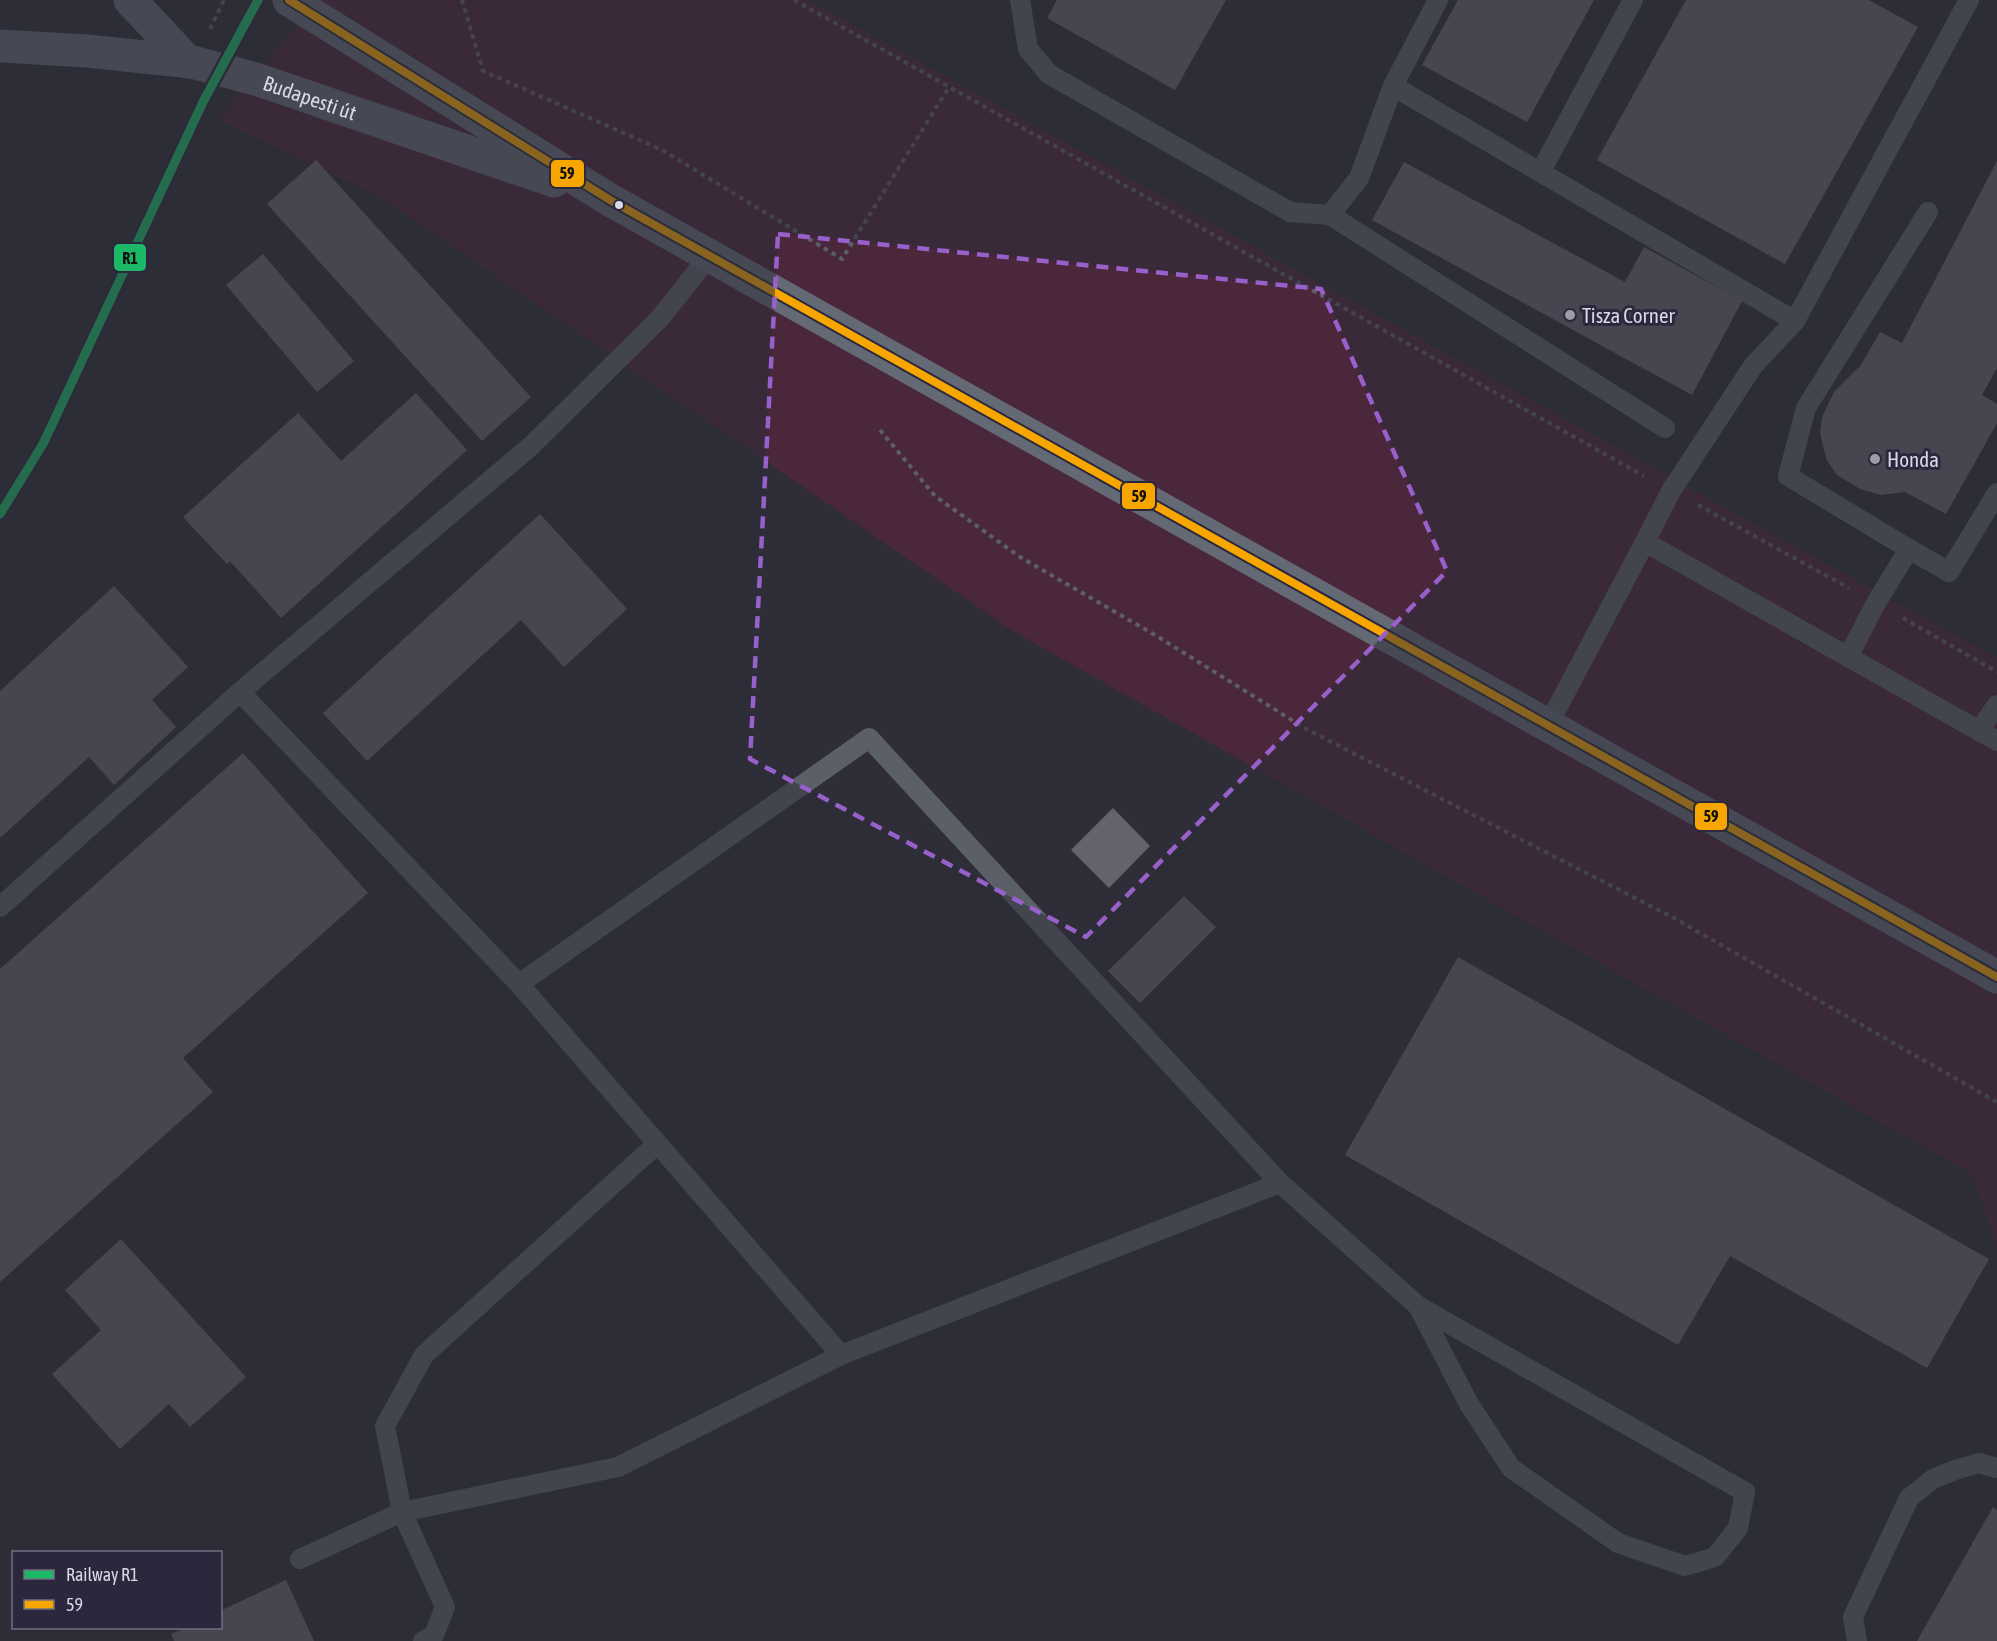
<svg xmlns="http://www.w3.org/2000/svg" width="1997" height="1641" font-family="'Asap Condensed',sans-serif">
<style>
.green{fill:#4b273b}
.building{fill:#66626c}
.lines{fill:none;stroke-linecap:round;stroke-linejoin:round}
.path{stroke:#5d5f68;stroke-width:4;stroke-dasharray:4.5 4.5;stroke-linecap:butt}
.service{stroke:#5b5f68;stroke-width:20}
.secondary{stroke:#656b76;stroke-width:33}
.primary{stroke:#646976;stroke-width:33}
.bus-1-casing{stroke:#2b283d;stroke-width:12}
.bus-1{stroke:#f7a600;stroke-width:8}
.rail-1-casing{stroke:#2b283d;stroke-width:14}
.rail-1{stroke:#1ab867;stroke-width:9}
.marked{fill:none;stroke:#9860cb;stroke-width:4.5;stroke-dasharray:12 8;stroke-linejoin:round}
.bus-dot{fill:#dad8e6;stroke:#2b283d;stroke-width:2}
.poi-dot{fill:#9e9ca9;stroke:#2b283d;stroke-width:2}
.labels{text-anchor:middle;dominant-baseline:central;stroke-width:6;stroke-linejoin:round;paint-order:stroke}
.street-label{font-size:21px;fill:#dad8e6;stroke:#2b283d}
.poi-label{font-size:21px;fill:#dad8e6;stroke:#2b283d;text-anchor:start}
.line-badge{stroke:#2b283d;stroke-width:2}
.pale-badge-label{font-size:16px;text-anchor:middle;font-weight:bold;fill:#111}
</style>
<rect width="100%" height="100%" fill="#2e2d38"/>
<polygon class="green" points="319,0 808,0 1997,658 1997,1246 1972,1174 1013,631 376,194 218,120"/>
<g class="building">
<polygon points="1057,0 1226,0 1175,90 1047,18"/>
<polygon points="1458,0 1594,0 1527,122 1422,65"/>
<polygon points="1686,0 1869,0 1918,27 1785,264 1597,160"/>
<polygon points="316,160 531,397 482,441 267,204"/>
<polygon points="1997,161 1997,368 1982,395 1997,404 1997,423 1946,514 1905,492 1881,495 1860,489 1837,475 1827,460 1823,446 1820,432 1822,417 1834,392 1861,365 1880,332 1902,343"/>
<polygon points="1404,162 1625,282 1644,247 1742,301 1692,395 1372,220"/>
<polygon points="263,254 354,361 317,392 226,285"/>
<polygon points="416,393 467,450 281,618 230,561 227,564 183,517 298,413 341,461"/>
<polygon points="540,514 627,609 564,667 521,620 367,761 323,713"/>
<polygon points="114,586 188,667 152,700 176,727 114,785 89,757 0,838 0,691"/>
<polygon points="243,753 368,893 183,1058 213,1092 0,1282 0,969"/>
<polygon points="1113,808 1150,846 1109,888 1071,850"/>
<polygon points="1184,896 1216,927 1140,1003 1108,971"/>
<polygon points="1458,957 1989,1259 1927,1368 1730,1256 1678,1345 1345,1155"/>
<polygon points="121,1239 246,1377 190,1427 169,1404 120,1449 52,1374 101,1330 65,1290"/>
<polygon points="1993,1507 1997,1510 1997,1641 1917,1641"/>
<polygon points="286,1580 314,1641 174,1641 171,1634 185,1628 220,1628 220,1611"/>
</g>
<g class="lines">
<g class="path">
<polyline points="462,0 483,71 662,150 842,259 949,87"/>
<polyline points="794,0 1644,476"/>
<polyline points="210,29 224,0"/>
<polyline points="880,430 935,496 1020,557 1160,638 1308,730 1672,917 1997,1102"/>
<polyline points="1698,505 1849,588"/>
<polyline points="1903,618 1997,672"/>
</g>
<g class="service">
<polyline points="1020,0 1028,49 1049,74 1290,212 1330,215 1359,178 1393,86"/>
<polyline points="1438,0 1393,86 1795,321 1753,366 1671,491 1645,542"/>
<polyline points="1541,171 1633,0"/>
<polyline points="1330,215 1665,428"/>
<polyline points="1795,321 1969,0"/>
<polyline points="1909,549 1788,476 1806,408 1928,212"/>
<polyline points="1848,657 1876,603 1909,549 1949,572 1997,493"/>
<polyline points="240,692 519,984 869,738 1280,1183 1418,1306 1745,1492 1738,1528 1715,1557 1685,1566 1618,1543 1511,1468 1469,1404 1418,1306"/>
<polyline points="1547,727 1645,542 1997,741"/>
<polyline points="1979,731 1997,705"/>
<polyline points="0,907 240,692 532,445 660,318 710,255"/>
<polyline points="519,984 841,1355 1280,1183"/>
<polyline points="300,1559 402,1512 618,1467 841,1355"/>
<polyline points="423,1641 434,1635 445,1607 402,1512 385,1426 424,1355 657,1144"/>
<polyline points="1857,1641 1853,1617 1909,1498 1933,1479 1955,1470 1979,1463 1997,1468"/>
</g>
<polyline class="secondary" points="130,0 188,62"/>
<g class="primary">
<polyline points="289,0 610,200 1997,977"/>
<path id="s1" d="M0 46 87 51 192 62 259 80 554 181"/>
</g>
<defs>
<polyline id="bus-1" points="289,0 610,200 1997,977"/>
</defs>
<use href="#bus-1" class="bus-1-casing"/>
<use href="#bus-1" class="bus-1"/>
<defs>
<polyline id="rail-1" points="0,514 43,444 204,100 258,0"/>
</defs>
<use href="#rail-1" class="rail-1-casing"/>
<use href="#rail-1" class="rail-1"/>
</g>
<path d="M0 0H1997V1641H0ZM778 234 1321 289 1447 571 1086 937 750 759Z" fill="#2e2d38" fill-opacity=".55" fill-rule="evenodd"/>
<path class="marked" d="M778 234 1321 289 1447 571 1086 937 750 759Z"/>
<circle class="bus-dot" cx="619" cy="205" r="5"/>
<g class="poi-dot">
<circle cx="1570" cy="315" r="6"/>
<circle cx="1875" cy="459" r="6"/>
</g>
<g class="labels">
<g class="street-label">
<text stroke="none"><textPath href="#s1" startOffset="316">Budapesti út</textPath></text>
</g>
<g class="poi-label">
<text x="1582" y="315">Tisza Corner</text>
<text x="1887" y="459">Honda</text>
</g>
</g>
<g class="line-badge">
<rect x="550" y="159" width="35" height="29" rx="6" fill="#f7a600"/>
<rect x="113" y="243" width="34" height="29" rx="6" fill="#1ab867"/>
<rect x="1121" y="482" width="35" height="28" rx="6" fill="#f7a600"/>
<rect x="1694" y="802" width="34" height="29" rx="6" fill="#f7a600"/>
</g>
<g class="pale-badge-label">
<text x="567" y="179">59</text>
<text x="130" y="264">R1</text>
<text x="1139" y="502">59</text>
<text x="1711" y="822">59</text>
</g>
<rect x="12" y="1551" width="210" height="78" fill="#2b283d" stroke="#716e81" stroke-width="1.5"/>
<rect x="24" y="1570" width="30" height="9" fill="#1ab867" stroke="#716e81" stroke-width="1.5"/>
<text x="66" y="1581" font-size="18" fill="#dad8e6">Railway R1</text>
<rect x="24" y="1600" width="30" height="9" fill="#f7a600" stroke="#716e81" stroke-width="1.5"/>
<text x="66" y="1611" font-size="18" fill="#dad8e6">59</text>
</svg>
